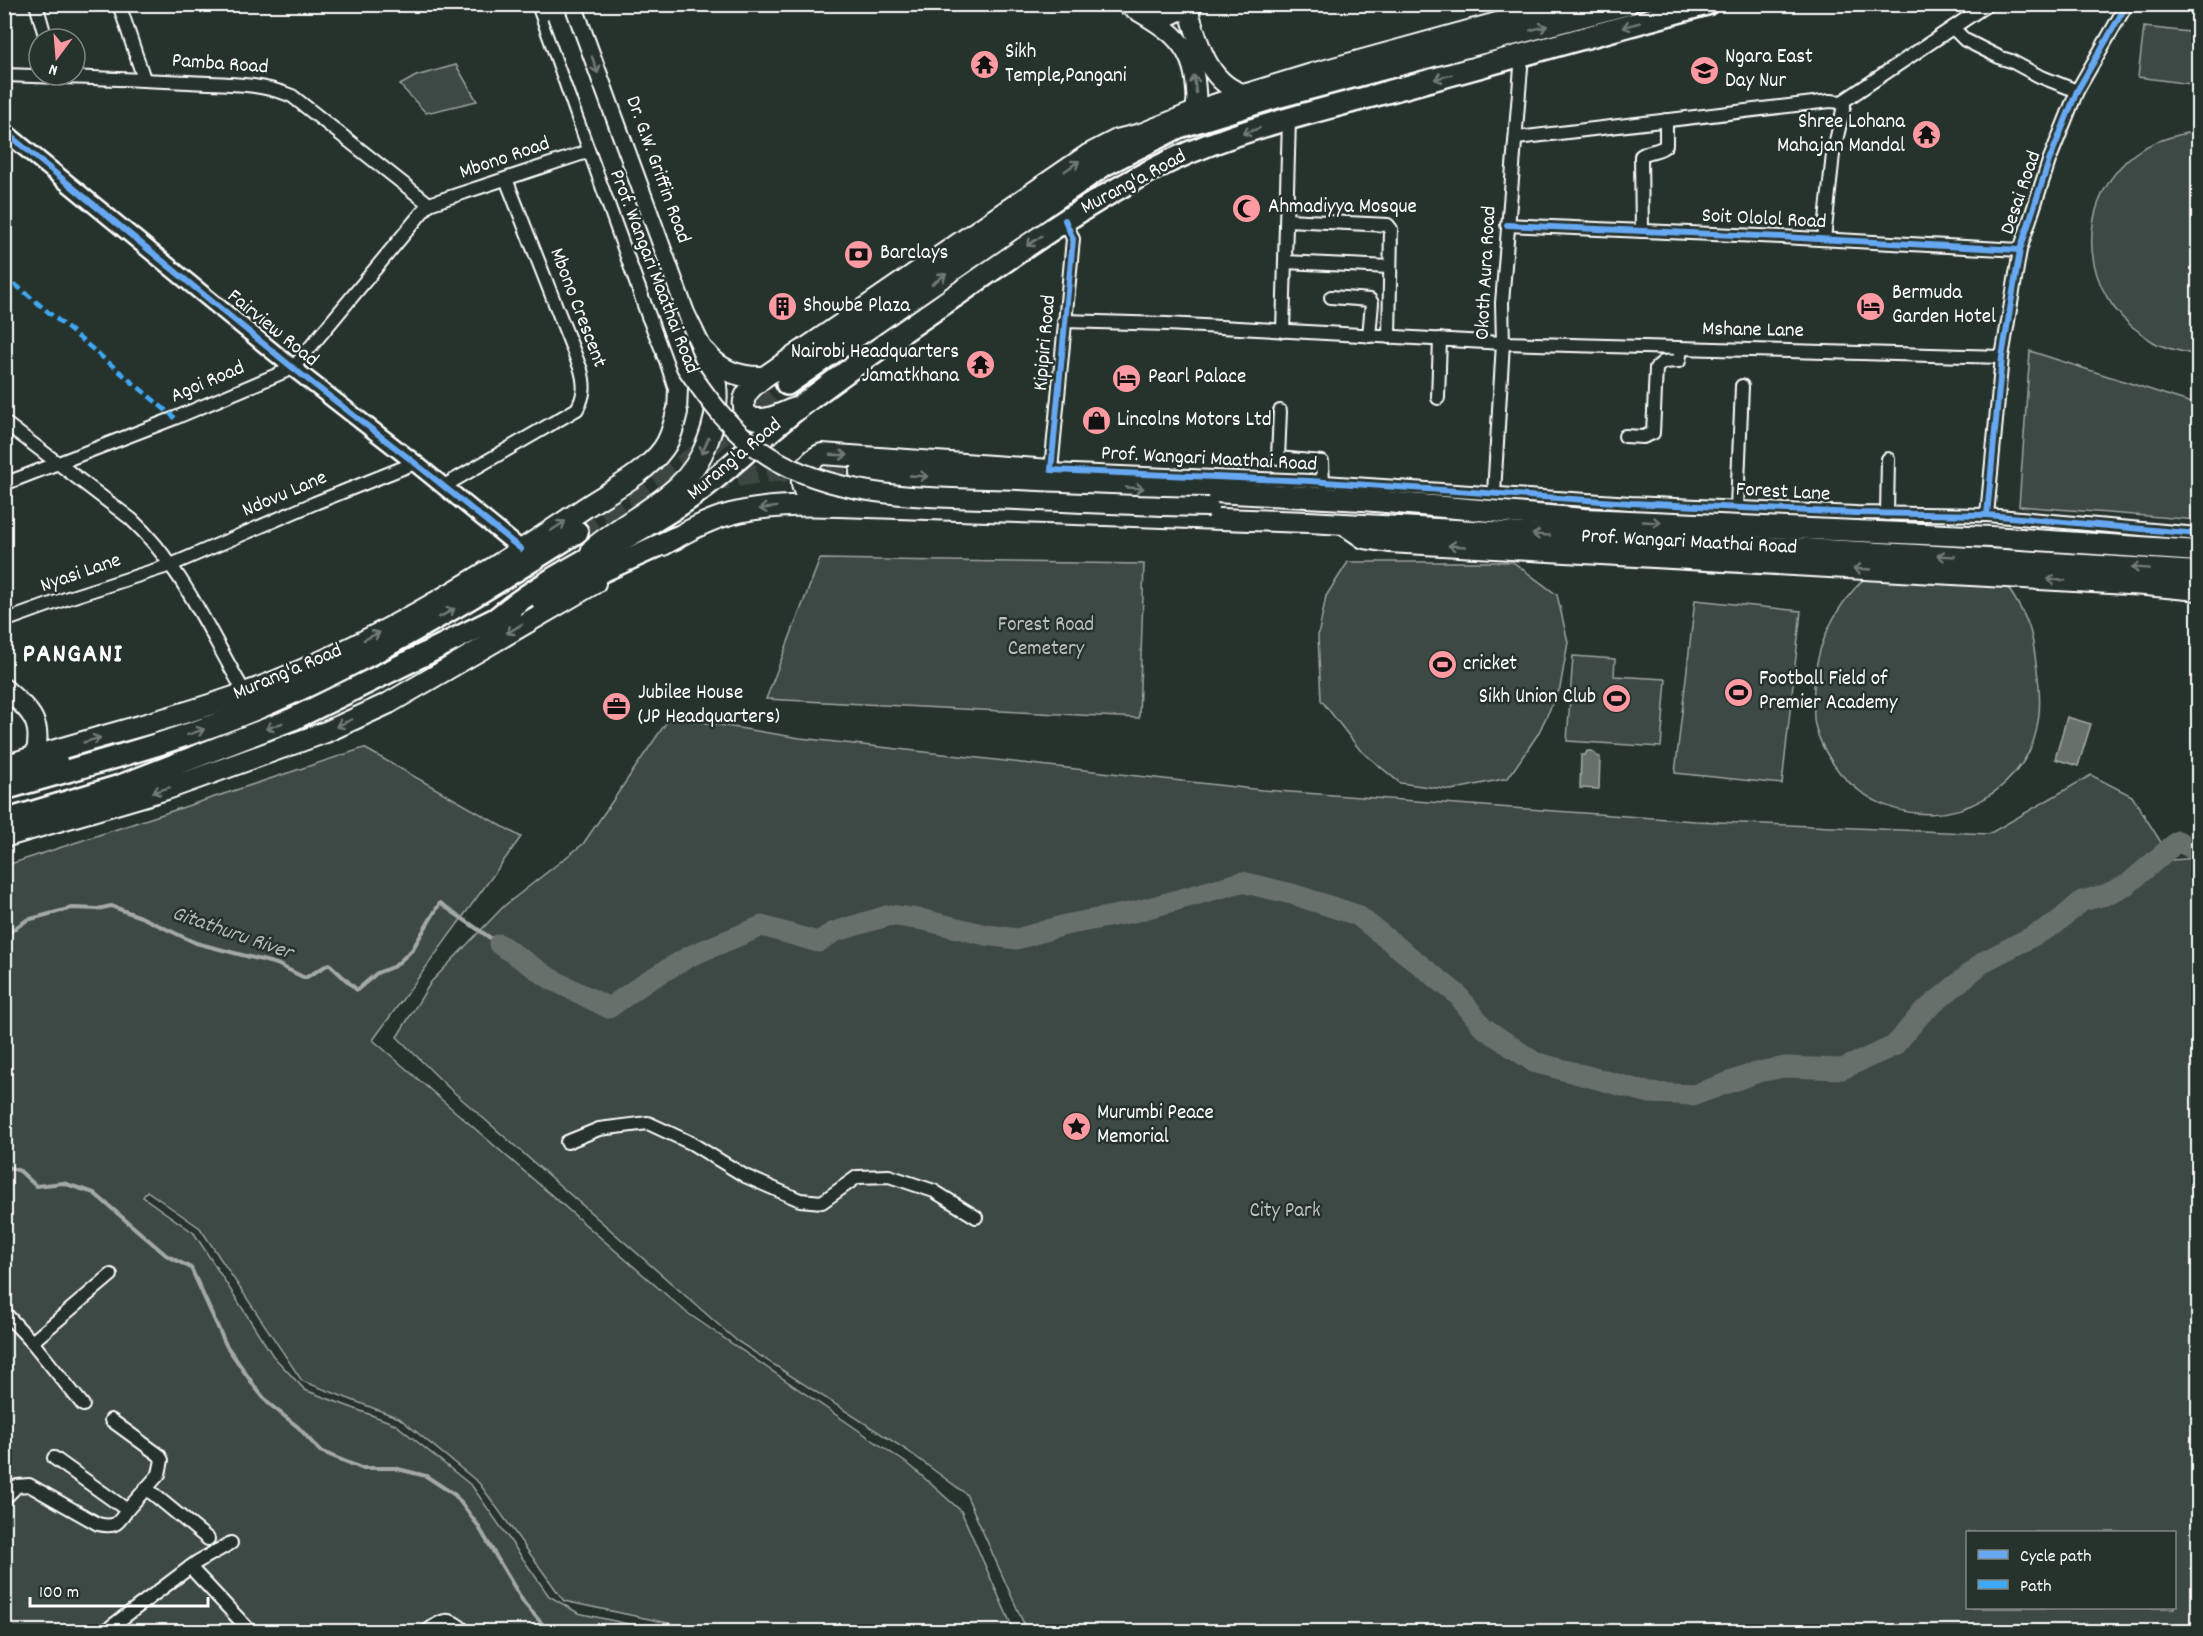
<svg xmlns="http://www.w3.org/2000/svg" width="2203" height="1636" font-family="Dekko,sans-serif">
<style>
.green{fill:#3e4944;stroke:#9ea4a2;stroke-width:1.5;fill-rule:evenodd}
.water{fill:#67706c;stroke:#a4a9a7;stroke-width:1.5}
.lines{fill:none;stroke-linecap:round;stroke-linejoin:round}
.stream{stroke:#a4a9a7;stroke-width:4}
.river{stroke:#67706c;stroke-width:21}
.primary-tunnel{stroke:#3c4742;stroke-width:20;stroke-dasharray:20 10;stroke-linecap:butt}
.trunk-tunnel{stroke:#3c4742;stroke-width:21;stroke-dasharray:21 10;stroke-linecap:butt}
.minor-casing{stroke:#fff;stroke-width:16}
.tertiary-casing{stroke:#fff;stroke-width:20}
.secondary-casing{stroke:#fff;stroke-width:22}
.primary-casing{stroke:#fff;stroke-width:24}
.trunk-casing{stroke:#fff;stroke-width:26}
.minor{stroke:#26332d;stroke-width:12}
.tertiary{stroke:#26332d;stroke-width:15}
.secondary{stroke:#26332d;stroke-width:18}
.primary{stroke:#26332d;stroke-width:20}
.trunk{stroke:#26332d;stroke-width:21}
.secondary-bridge-casing{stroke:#fff;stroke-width:22;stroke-linecap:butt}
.secondary-bridge{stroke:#26332d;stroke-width:18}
.quiet{stroke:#3fa9f5;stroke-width:4.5;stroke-dasharray:9 4.5;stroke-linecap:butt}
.cycleway-casing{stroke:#26332d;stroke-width:10}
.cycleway{stroke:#66a8f1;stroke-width:6}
.oneway{stroke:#727a76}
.labels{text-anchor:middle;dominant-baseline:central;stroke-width:5;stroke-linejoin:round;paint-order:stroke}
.poi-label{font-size:21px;fill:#fff;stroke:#26332d;text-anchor:start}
.street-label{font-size:21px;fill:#fff;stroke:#26332d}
.park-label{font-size:21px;fill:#bbbfbe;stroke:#26332d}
.water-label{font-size:22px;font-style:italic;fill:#b3b8b6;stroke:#26332d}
.district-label{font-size:27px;font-weight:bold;letter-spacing:1.5px;fill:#fff;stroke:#26332d}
</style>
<rect width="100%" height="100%" fill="#26332d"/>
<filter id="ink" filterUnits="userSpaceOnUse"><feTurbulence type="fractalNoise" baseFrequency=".0167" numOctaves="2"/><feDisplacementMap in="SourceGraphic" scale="12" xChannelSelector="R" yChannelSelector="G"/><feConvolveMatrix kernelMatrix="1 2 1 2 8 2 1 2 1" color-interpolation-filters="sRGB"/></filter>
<g filter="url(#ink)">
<g class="green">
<polygon points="2144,27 2198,33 2198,85 2138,77"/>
<polygon points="456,65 477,101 426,113 400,85 416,76"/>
<path d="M2194 131H2198V353L2192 354C2181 351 2168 349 2157 344 2152 342 2146 337 2142 334 2082 294 2074 210 2127 160 2146 142 2170 137 2194 131Z"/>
<polygon points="2030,351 2198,405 2198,520 2019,506"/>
<polygon points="820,559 1144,564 1139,718 766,699"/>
<polygon points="1348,562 1513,562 1557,595 1568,642 1560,688 1538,734 1508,778 1451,790 1400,783 1360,750 1321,700 1318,636 1326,596"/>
<path d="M1866 577 2007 586C2015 599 2026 615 2030 630 2034 643 2035 657 2037 670 2042 700 2041 736 2023 762 1979 827 1891 831 1840 773 1829 759 1819 743 1815 725 1813 718 1814 710 1814 703 1811 655 1831 610 1866 577Z"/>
<polygon points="1695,600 1801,611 1782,784 1675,773"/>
<polygon points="1573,656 1615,659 1614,676 1666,679 1661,747 1567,741"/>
<path d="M670 717 800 738 1262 790 1695 821 1989 834 2091 775 2132 796 2172 860 2198 858V1631H1027L966 1494 908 1451 737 1341 449 1088 397 1037 431 982 504 906 583 844ZM1968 1532H2174V1608H1968Z"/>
<polygon points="364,748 521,837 373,1040 686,1312 912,1467 961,1511 1014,1631 706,1631 564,1601 479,1483 399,1418 302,1381 200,1228 147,1191 143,1197 194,1233 273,1356 305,1390 395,1424 472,1486 549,1596 578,1613 660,1631 5,1631 4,866"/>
</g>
<g class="water">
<polygon points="2067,717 2091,724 2078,766 2055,759"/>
<polygon points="1587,751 1592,751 1597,756 1600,757 1599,789 1580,788 1581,755 1585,755"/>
</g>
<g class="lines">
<g class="stream">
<polyline points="4,936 27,920 72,908 98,909 111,906 141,917 196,943 277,964 305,978 329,964 357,990 377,973 395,966 412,950 440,903 499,944"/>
<polyline points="4,1166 20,1171 36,1186 63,1183 94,1193 166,1255 191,1268 226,1345 255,1387 268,1403 298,1427 320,1451 361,1468 394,1468 426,1476 455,1495 477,1524 524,1603 545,1627 554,1632"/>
</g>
<polyline class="river" points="499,944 551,979 609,1008 644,983 690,956 762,926 818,942 834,932 890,915 924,920 986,935 1017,939 1065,925 1134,912 1242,882 1292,894 1357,915 1457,994 1483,1027 1534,1062 1650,1093 1694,1095 1758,1072 1785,1067 1842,1069 1894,1046 1921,1014 1985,961 2054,925 2082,901 2105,895 2128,884 2178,841 2191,848 2198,843"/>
<g class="primary-tunnel">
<path d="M708 484C762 468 806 471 860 473"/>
<polyline points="577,532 652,501"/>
</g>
<polyline class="trunk-tunnel" points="577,532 699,454 787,384"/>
<defs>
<g id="minor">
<polyline points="36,4 46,39"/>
<polyline points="119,4 144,79"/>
<polyline points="1953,28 1965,40 2001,58 2011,61 2039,76 2077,91"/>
<path d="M4 75C66 77 127 79 188 82 223 84 259 82 292 96L429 204"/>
<polyline points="1842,102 1988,4"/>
<polyline points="1517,138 1830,101 1842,102 1844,106 1833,154 1824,239"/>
<polyline points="429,204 593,150"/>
<polyline points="1065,220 1073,239 1051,470 1310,481 1631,503 1856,513 1987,515 2198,534"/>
<polyline points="1287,220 1388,225 1391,229 1389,337"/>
<polyline points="1507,225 1782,237 2020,250"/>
<path d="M1642 231 1641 156C1649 150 1660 152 1666 145V120"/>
<polyline points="1285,262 1390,267"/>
<polyline points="1331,297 1370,300 1372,303 1369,336"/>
<polyline points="1064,321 1167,324 1503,343 2002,357"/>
<polyline points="1283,331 1289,119"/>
<polyline points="1438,398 1440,339"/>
<polyline points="1280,411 1278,458 1322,462 1323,482"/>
<path d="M4 422 131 519C182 566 210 634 245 693"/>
<polyline points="1625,436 1643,437 1653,433 1656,368 1663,362 1679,361 1681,349"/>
<polyline points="4,484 175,418 293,368 429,204"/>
<path d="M444 486 577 409C585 395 585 385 581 370L506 179"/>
<polyline points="1494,493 1503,343 1502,303 1522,55"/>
<polyline points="1737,507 1742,386"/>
<polyline points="1887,514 1888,459"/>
<polyline points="1987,515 2002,357 2020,250 2049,161 2077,91 2127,4"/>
<polyline points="4,621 68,598 171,565 315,503 415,463"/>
<polyline points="567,1142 599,1129 648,1123 691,1143 745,1176 800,1200 822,1202 857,1177 889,1176 934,1191 976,1217"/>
<polyline points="4,1312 32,1342 83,1405"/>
<polyline points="32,1342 111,1275"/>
<polyline points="111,1420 159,1455 162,1460 159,1474 127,1510"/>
<polyline points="146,1488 208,1539"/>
<path d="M4 1499 17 1486 29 1485 98 1524C115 1528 118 1524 127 1510L54 1458"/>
<polyline points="190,1567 251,1632"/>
<polyline points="104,1632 197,1562 231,1543"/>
<path d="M426 1632C443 1618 450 1616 466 1632"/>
</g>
<polyline id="tertiary" points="4,131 293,368 415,463 521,549"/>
<g id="secondary">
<polyline points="541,4 651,316 667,354 678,388 677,412"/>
<polyline points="572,4 685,313 703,350"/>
<path d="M1125 4C1159 23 1190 38 1195 80 1196 92 1198 101 1194 113"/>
<path d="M1187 4C1197 38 1207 86 1247 94"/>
<polyline points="1149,17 1169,16 1194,4"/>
<path d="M4 688C29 710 44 720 35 756"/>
</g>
<g id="primary">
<path d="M706 353C721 372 741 378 764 377"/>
<polyline points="667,354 677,361 684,363 695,357"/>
<path d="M795 408C779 414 760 426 746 414 738 396 752 387 764 377L1088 155 1117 140 1141 134 1205 108 1247 94 1312 74 1566 4"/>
<polyline points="860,473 1363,500 1584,519 1991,537 2198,551"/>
<path d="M830 503C824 502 817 500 811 497 792 485 806 460 822 454L1051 470"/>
<polyline points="1348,527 1364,538 1389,542 2146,585 2198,590"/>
<path d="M663 545C684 533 707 520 731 514 766 505 802 505 838 506L1308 522 1954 557 2198 572"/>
<path d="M592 549C619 526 652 510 678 486 704 462 720 420 716 385 714 372 708 361 703 350"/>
<path d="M11 764C88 738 168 721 245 693 365 649 477 581 583 509 608 492 645 474 663 449 671 439 674 424 677 412"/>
<polyline points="4,837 167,789 326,732 389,703 595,583"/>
</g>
<g id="trunk">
<polyline points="787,384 1104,165 1179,127 1280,96 1627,4"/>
<polyline points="541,599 675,538"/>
<path d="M497 618C556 569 628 542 690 498 730 469 763 435 802 405 855 364 910 327 965 289 1031 243 1097 196 1170 161 1239 129 1315 112 1387 92 1494 63 1601 33 1707 4"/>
<polyline points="4,771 57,763"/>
<path d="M4 789C94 763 186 740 272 702 379 655 478 595 577 532"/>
<polyline points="4,821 120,786 293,719 510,612"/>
</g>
</defs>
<use href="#minor" class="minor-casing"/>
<use href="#tertiary" class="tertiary-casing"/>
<use href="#secondary" class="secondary-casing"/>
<use href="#primary" class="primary-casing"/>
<use href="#trunk" class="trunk-casing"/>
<use href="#minor" class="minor"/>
<use href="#tertiary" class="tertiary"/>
<use href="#secondary" class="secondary"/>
<use href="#primary" class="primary"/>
<use href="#trunk" class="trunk"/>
<defs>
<path id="secondary-bridge" d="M557 16 686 367C709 401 733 434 769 456 840 501 936 497 1017 500 1081 503 1145 506 1209 507"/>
</defs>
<use href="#secondary-bridge" class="secondary-bridge-casing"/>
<use href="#secondary-bridge" class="secondary-bridge"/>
<polyline class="quiet" points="4,275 175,418"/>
<defs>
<g id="cycleway">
<polyline points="4,131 293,368 415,463 521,549"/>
<polyline points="1065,220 1073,239 1051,470 1310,481 1631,503 1856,513 1987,515 2198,534"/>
<polyline points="1507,225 1782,237 2020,250"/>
<polyline points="1987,515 2002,357 2020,250 2049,161 2077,91 2127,4"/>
</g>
</defs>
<use href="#cycleway" class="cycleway-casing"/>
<use href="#cycleway" class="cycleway"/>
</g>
<defs><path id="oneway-shaft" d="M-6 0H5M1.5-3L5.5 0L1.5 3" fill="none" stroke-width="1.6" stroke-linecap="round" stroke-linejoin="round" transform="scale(1.5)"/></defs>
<g class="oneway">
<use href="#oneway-shaft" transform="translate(1631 25) rotate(165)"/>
<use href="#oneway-shaft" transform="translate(1539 28) rotate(-15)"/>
<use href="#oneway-shaft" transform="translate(595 65) rotate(70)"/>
<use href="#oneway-shaft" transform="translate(1443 77) rotate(165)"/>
<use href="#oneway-shaft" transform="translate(1195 84) rotate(-97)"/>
<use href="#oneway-shaft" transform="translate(1251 131) rotate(162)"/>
<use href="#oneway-shaft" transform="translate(1072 166) rotate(-35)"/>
<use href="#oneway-shaft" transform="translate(1034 241) rotate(146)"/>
<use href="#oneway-shaft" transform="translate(939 279) rotate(-35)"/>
<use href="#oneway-shaft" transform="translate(705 446) rotate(114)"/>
<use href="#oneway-shaft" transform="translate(839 455) rotate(2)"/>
<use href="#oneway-shaft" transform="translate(919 476) rotate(3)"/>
<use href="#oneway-shaft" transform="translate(1135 488) rotate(3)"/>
<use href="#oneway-shaft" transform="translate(768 508) rotate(173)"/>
<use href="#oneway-shaft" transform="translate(1652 522) rotate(3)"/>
<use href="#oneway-shaft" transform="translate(558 526) rotate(-33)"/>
<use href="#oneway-shaft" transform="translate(1541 535) rotate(-177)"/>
<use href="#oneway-shaft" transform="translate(1457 546) rotate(-177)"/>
<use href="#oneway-shaft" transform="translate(1946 556) rotate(-177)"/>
<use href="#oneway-shaft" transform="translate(2140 568) rotate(-177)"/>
<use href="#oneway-shaft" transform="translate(1862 569) rotate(-177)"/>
<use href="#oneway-shaft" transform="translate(2056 580) rotate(-177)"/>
<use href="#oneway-shaft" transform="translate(447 613) rotate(-29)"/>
<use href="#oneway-shaft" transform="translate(514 629) rotate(149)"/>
<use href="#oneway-shaft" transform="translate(372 636) rotate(-26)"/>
<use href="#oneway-shaft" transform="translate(344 723) rotate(155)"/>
<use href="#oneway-shaft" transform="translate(274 726) rotate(159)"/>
<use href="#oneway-shaft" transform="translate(196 732) rotate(-18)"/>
<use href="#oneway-shaft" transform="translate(92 740) rotate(-16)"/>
<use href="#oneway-shaft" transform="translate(161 790) rotate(163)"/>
</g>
</g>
<defs>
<symbol id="temple-disc" viewBox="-11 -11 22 22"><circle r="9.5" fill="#ff9aa2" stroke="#26332d"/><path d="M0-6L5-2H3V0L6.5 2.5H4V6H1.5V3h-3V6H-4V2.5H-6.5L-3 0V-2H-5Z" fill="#111"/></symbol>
<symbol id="school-disc" viewBox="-11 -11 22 22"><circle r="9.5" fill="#ff9aa2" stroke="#26332d"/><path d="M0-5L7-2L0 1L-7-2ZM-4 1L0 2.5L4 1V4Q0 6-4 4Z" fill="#111"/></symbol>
<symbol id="mosque-disc" viewBox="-11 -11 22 22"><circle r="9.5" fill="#ff9aa2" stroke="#26332d"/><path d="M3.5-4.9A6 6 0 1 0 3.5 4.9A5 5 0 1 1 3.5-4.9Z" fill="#111"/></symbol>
<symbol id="bank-disc" viewBox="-11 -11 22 22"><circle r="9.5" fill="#ff9aa2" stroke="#26332d"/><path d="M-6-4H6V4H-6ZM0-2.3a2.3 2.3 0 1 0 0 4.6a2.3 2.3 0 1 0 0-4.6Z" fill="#111"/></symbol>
<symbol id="hotel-disc" viewBox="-11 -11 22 22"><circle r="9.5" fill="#ff9aa2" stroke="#26332d"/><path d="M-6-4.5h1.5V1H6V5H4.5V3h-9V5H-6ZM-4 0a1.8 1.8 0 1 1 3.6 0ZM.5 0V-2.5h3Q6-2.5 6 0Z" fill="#111"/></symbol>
<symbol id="building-disc" viewBox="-11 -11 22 22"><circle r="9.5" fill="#ff9aa2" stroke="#26332d"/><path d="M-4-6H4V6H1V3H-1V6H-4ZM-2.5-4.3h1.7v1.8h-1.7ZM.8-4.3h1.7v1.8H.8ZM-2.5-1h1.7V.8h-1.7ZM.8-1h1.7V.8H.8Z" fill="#111"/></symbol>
<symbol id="shop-disc" viewBox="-11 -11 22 22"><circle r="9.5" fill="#ff9aa2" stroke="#26332d"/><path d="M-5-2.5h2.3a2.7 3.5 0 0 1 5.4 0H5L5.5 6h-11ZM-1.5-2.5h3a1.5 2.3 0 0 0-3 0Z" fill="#111"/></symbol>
<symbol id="stadium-disc" viewBox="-11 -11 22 22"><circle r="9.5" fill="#ff9aa2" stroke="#26332d"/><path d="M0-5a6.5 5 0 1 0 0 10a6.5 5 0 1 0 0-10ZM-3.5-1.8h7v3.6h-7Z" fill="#111"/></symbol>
<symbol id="office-disc" viewBox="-11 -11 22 22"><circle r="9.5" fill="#ff9aa2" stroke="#26332d"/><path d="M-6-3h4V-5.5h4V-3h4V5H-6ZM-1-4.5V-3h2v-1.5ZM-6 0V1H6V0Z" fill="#111"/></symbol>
<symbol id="sight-disc" viewBox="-11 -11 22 22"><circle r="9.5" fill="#ff9aa2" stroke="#26332d"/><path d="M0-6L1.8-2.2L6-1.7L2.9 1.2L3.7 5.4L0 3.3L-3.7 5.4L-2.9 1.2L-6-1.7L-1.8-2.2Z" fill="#111"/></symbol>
</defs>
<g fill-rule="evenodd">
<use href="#temple-disc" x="968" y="48" width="33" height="33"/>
<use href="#school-disc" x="1688" y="54" width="33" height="33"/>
<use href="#temple-disc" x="1910" y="118" width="33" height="33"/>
<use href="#mosque-disc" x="1230" y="192" width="33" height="33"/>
<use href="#bank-disc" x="842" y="238" width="33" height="33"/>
<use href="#hotel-disc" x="1854" y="290" width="33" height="33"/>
<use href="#building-disc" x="766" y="290" width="33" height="33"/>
<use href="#temple-disc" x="964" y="348" width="33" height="33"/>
<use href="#hotel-disc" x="1110" y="362" width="33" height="33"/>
<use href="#shop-disc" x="1080" y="404" width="33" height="33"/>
<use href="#stadium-disc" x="1426" y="648" width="33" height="33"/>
<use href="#stadium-disc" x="1722" y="676" width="33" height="33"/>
<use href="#stadium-disc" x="1600" y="682" width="33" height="33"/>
<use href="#office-disc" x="600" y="690" width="33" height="33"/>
<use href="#sight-disc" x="1060" y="1110" width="33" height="33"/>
</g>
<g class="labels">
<g class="poi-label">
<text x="1005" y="53">Sikh<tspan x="1005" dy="24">Temple,Pangani</tspan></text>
<text x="1725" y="58">Ngara East<tspan x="1725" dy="24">Day Nur</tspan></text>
<text x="1905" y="123" text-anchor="end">Shree Lohana<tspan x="1905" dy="24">Mahajan Mandal</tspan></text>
<text x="1268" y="208">Ahmadiyya Mosque</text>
<text x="880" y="254">Barclays</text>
<text x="1892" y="294">Bermuda<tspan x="1892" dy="24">Garden Hotel</tspan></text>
<text x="803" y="307">Showbe Plaza</text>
<text x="959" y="353" text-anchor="end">Nairobi Headquarters<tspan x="959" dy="24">Jamatkhana</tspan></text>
<text x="1148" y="378">Pearl Palace</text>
<text x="1117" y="421">Lincolns Motors Ltd</text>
<text x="1463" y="665">cricket</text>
<text x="1759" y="680">Football Field of<tspan x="1759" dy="24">Premier Academy</tspan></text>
<text x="638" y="694">Jubilee House<tspan x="638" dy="24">(JP Headquarters)</tspan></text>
<text x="1596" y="698" text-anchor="end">Sikh Union Club</text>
<text x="1097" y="1114">Murumbi Peace<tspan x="1097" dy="24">Memorial</tspan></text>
</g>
<g class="street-label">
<text transform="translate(220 65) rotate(4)">Pamba Road</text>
<text transform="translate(505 159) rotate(-19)">Mbono Road</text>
<text transform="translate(657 170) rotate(70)">Dr. G.W. Griffin Road</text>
<text transform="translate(1134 183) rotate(-28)">Murang'a Road</text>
<text transform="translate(2022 193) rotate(-71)">Desai Road</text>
<text transform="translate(1764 220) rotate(3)">Soit Ololol Road</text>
<text transform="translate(653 272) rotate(69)">Prof. Wangari Maathai Road</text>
<text transform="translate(1487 273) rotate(-87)">Okoth Aura Road</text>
<text transform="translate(577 308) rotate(69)">Mbono Crescent</text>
<text transform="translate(272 329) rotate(39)">Fairview Road</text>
<text transform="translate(1753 331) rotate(1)">Mshane Lane</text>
<text transform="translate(1046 343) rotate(-85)">Kipipiri Road</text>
<text transform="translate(208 383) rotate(-23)">Agoi Road</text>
<text transform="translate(735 460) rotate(-40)">Murang'a Road</text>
<text transform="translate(1209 460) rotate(3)">Prof. Wangari Maathai Road</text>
<text transform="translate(1783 493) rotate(3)">Forest Lane</text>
<text transform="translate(285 495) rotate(-23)">Ndovu Lane</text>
<text transform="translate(1689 543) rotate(3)">Prof. Wangari Maathai Road</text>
<text transform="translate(81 574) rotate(-19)">Nyasi Lane</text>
<text transform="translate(288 673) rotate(-23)">Murang'a Road</text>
</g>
<g class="park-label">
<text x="1046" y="626">Forest Road<tspan x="1046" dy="24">Cemetery</tspan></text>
<text x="1285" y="1212">City Park</text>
</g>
<g class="water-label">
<text transform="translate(232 934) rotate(19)">Gitathuru River</text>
</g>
<g class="district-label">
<text x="73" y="655">PANGANI</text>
</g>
</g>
<rect width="2203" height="1636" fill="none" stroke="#26332d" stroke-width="24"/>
<rect x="12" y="12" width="2179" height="1612" fill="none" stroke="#fff" stroke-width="2" filter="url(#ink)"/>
<rect x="1966" y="1531" width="210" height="78" fill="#26332d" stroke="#7d8581" stroke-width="1.5"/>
<rect x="1978" y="1550" width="30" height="9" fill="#66a8f1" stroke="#7d8581" stroke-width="1.5"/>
<text x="2020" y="1561" font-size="18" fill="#ffffff">Cycle path</text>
<rect x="1978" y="1580" width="30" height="9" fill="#3fa9f5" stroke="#7d8581" stroke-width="1.5"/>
<text x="2020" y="1591" font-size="18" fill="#ffffff">Path</text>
<g transform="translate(57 57) rotate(196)"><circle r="28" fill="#26332d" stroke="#7d8581" stroke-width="1.5"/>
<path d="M0-4.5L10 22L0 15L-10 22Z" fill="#ff9aa2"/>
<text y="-9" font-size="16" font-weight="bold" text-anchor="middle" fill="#ffffff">N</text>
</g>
<path d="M30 1597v9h178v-9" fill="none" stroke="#ffffff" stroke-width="3"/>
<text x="39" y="1597" font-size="18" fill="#ffffff" stroke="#26332d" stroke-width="4.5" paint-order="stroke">100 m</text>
</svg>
